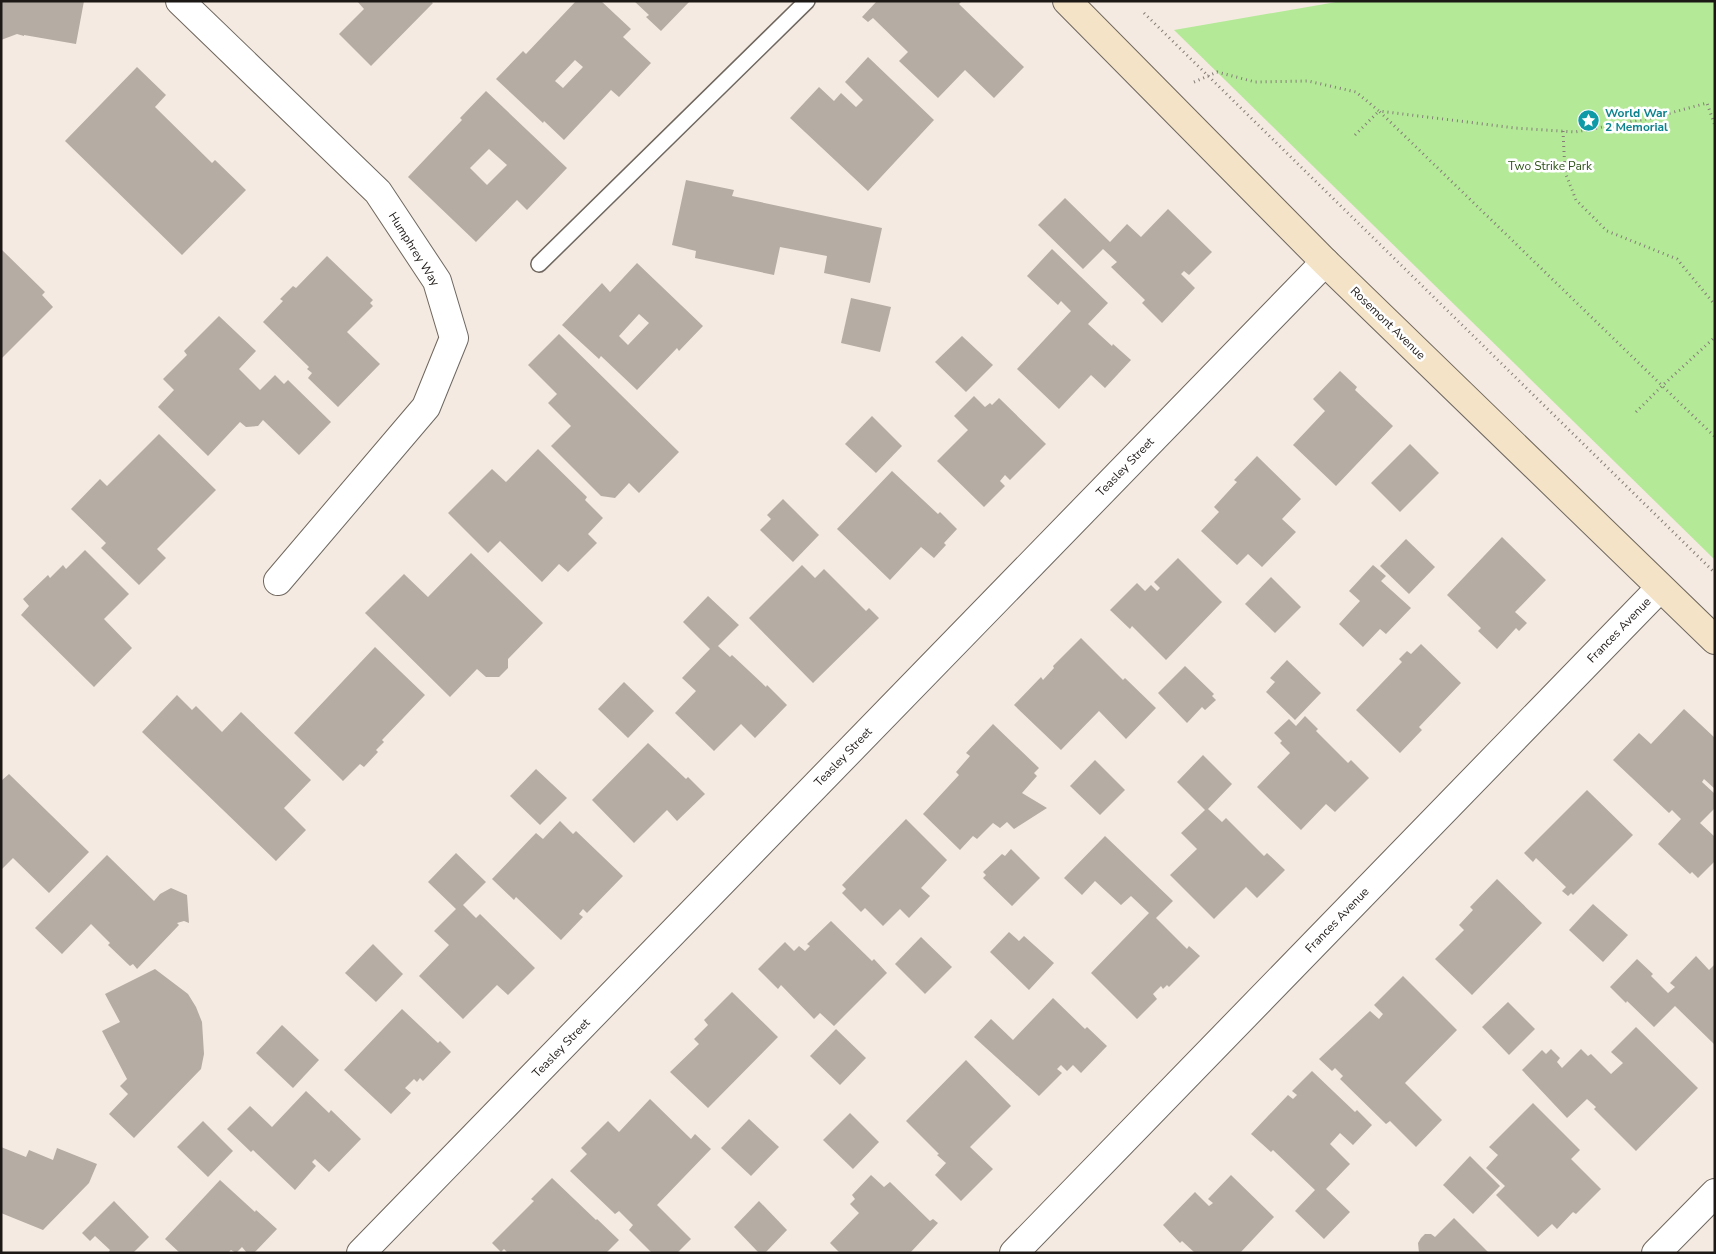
<svg xmlns="http://www.w3.org/2000/svg" width="1716" height="1254" font-family="'Nunito Sans',sans-serif">
<style>
.green{fill:#b4e998}
.building{fill:#b5aca4;fill-rule:evenodd}
.lines{fill:none;stroke-linecap:round;stroke-linejoin:round}
.lane-casing{stroke:#6f675f;stroke-width:18}
.street-casing{stroke:#6f675f;stroke-width:30}
.secondary-casing{stroke:#6f675f;stroke-width:30}
.path{stroke:#857e78;stroke-width:3;stroke-dasharray:1 4;stroke-linecap:butt}
.lane{stroke:#fff;stroke-width:15}
.street{stroke:#fff;stroke-width:28}
.secondary{stroke:#f4e3c6;stroke-width:28}
.labels{text-anchor:middle;dominant-baseline:central;stroke-width:5;stroke-linejoin:round;paint-order:stroke}
.culture-label{font-size:12px;font-weight:bold;fill:#0d838f;stroke:#fff;text-anchor:start}
.park-label{font-size:12px;fill:#2f5319;stroke:#fff}
.street-label{font-size:12px;fill:#1c1815;stroke:#fff}
</style>
<rect width="100%" height="100%" fill="#f4eae1"/>
<polygon class="green" points="1342,1 1715,1 1715,560 1174,30"/>
<g class="building">
<polygon points="1,1 84,1 76,44 24,35 24,36 17,34 1,40"/>
<polygon points="357,1 430,1 433,3 371,66 339,34 364,9"/>
<path d="M576 1H601L631 29 623 37 651 63 619 97 611 90 564 140 544 121 543 123 496 79 523 51 526 54ZM575 60 583 67 563 88 555 81Z"/>
<polygon points="634,1 690,1 661,31 646,17 649,15"/>
<polygon points="877,1 962,1 959,4 1024,67 994,98 965,70 938,98 899,61 908,52 873,18 868,22 862,17"/>
<polygon points="868,57 934,120 868,191 790,118 819,87 834,101 841,93 856,107 863,100 845,82"/>
<polygon points="137,67 166,95 155,107 212,163 215,160 246,190 182,255 65,141"/>
<path d="M486 91 567 168 527 210 517 200 476 242 408 177 462 120 460 118ZM489 149 507 165 487 185 470 168Z"/>
<polygon points="686,180 734,190 732,196 882,228 870,283 824,273 827,256 780,247 774,275 695,258 696,251 672,245"/>
<polygon points="1065,198 1110,242 1127,224 1141,237 1168,209 1212,252 1189,275 1184,271 1181,274 1195,288 1162,323 1142,303 1145,300 1111,267 1117,262 1103,249 1083,269 1038,225"/>
<polygon points="1,249 45,292 42,295 53,307 1,359"/>
<polygon points="1052,249 1108,303 1088,324 1112,346 1113,344 1131,360 1105,388 1091,375 1059,409 1017,369 1071,311 1061,301 1058,305 1027,276"/>
<polygon points="327,256 373,300 370,303 373,306 347,332 380,364 338,407 308,378 312,373 307,369 309,367 263,322 283,301 280,299 293,286 296,288"/>
<path d="M637 263 703 326 679 351 677 348 637 390 601 356 599 359 562 325 602 283 610 292ZM639 314 649 323 628 345 619 336Z"/>
<polygon points="851,298 891,307 880,352 841,343"/>
<polygon points="219,316 256,351 239,369 260,390 275,375 284,384 288,380 331,422 299,455 263,420 258,426 246,427 240,422 208,456 158,407 174,390 163,379 187,355 184,351"/>
<polygon points="559,334 679,452 639,493 629,483 615,498 601,496 551,446 571,426 548,403 557,394 528,365"/>
<polygon points="962,336 993,365 966,392 935,362"/>
<polygon points="1340,371 1357,387 1355,390 1393,426 1336,486 1293,445 1325,411 1313,399"/>
<polygon points="974,396 985,407 990,403 992,405 999,398 1046,444 1010,480 1005,475 1000,481 1005,486 984,507 937,461 968,430 954,416"/>
<polygon points="872,416 902,446 876,473 845,444"/>
<polygon points="159,434 216,490 157,549 166,558 139,585 101,548 106,543 71,509 100,479 107,486"/>
<polygon points="1410,444 1439,473 1400,512 1371,483"/>
<polygon points="538,449 587,497 585,500 603,518 588,534 597,543 568,572 559,564 542,582 500,541 488,553 448,513 492,469 506,482"/>
<polygon points="1257,456 1301,499 1282,519 1296,532 1262,567 1248,554 1237,565 1201,531 1219,512 1214,507 1237,482 1234,480"/>
<polygon points="892,471 938,514 940,512 957,529 944,543 946,545 934,558 921,547 890,580 837,529"/>
<polygon points="783,499 819,535 793,562 760,530 771,519 767,515"/>
<polygon points="1502,537 1546,580 1515,612 1527,623 1519,631 1516,628 1497,649 1478,631 1481,628 1447,595"/>
<polygon points="1406,539 1435,567 1409,594 1380,566"/>
<polygon points="85,550 129,594 104,619 132,648 94,687 21,615 29,606 23,599 48,575 50,578 63,565 66,569"/>
<polygon points="471,553 543,623 508,659 508,668 499,677 486,677 477,669 450,697 365,613 404,574 428,597"/>
<polygon points="1178,558 1222,602 1166,660 1132,626 1130,629 1110,610 1137,583 1145,591 1151,585 1157,591 1160,588 1154,582"/>
<polygon points="802,565 815,578 824,569 866,611 869,608 879,618 813,683 749,618"/>
<polygon points="1373,565 1386,576 1381,581 1411,608 1386,634 1380,629 1363,647 1339,624 1360,601 1349,591"/>
<polygon points="1271,577 1301,607 1275,633 1245,604"/>
<polygon points="708,596 739,625 718,646 730,657 732,655 766,687 767,685 787,705 755,738 741,724 714,751 675,713 696,691 682,678 710,649 683,622"/>
<polygon points="1081,638 1123,680 1125,678 1156,708 1126,739 1099,711 1061,750 1014,705 1041,677 1043,680 1054,668 1053,666"/>
<polygon points="1421,644 1461,683 1419,727 1422,730 1400,753 1356,710 1402,662 1399,659 1407,651 1411,654"/>
<polygon points="375,647 425,695 382,740 384,742 376,750 378,752 364,767 360,764 343,781 294,733"/>
<polygon points="1287,660 1321,693 1295,720 1266,692 1275,682 1270,678"/>
<polygon points="1185,666 1214,694 1212,696 1216,700 1205,710 1202,707 1187,723 1158,693"/>
<polygon points="624,682 654,711 628,738 598,709"/>
<polygon points="177,695 192,710 196,706 222,732 241,712 311,780 284,808 306,830 276,861 142,732"/>
<polygon points="1684,709 1715,738 1715,789 1704,779 1702,782 1715,794 1715,808 1700,823 1715,837 1715,861 1698,878 1692,872 1690,874 1658,844 1681,819 1672,810 1669,813 1613,760 1639,733 1651,744"/>
<polygon points="1305,716 1318,729 1316,731 1348,763 1351,760 1369,778 1335,812 1326,804 1301,830 1257,787 1290,753 1280,743 1282,741 1274,733 1289,719 1296,726"/>
<polygon points="993,724 1039,768 1034,773 1037,776 1022,793 1047,808 1014,829 1007,822 1000,828 993,823 977,839 973,836 960,850 923,814 959,775 956,772 970,756 966,753"/>
<polygon points="648,743 686,779 688,777 705,794 677,821 667,810 634,843 592,800"/>
<polygon points="1203,755 1232,784 1208,809 1222,822 1226,818 1264,856 1267,853 1285,870 1257,898 1246,887 1214,919 1170,875 1197,849 1181,833 1205,810 1177,782"/>
<polygon points="1095,760 1125,790 1100,815 1070,786"/>
<polygon points="536,769 567,798 540,825 510,796"/>
<polygon points="9,774 89,852 49,893 13,858 1,870 1,781"/>
<polygon points="1587,790 1633,835 1573,895 1571,893 1568,896 1562,891 1566,887 1536,858 1533,862 1524,853"/>
<polygon points="906,819 947,860 921,888 930,896 909,918 900,909 883,926 865,908 861,912 842,893 846,889 842,885"/>
<polygon points="560,821 573,834 576,831 623,876 587,913 583,909 579,914 583,917 561,940 516,897 514,900 492,879 536,833 543,839"/>
<polygon points="1105,836 1173,901 1156,918 1187,949 1189,946 1200,956 1169,987 1167,985 1163,989 1161,986 1153,994 1157,999 1137,1019 1091,973 1149,913 1131,896 1121,905 1095,881 1082,895 1064,878"/>
<polygon points="1011,849 1040,878 1012,906 983,878 986,875 983,872 1002,854 1005,856"/>
<polygon points="456,853 486,882 463,905 476,918 480,914 535,968 508,995 497,985 463,1019 419,976 449,945 434,931 456,909 428,882"/>
<polygon points="107,855 154,901 160,894 171,888 187,895 189,923 184,921 177,923 179,925 137,969 133,964 130,966 108,945 110,943 91,924 62,954 35,928"/>
<polygon points="1497,879 1542,923 1472,995 1435,959 1464,930 1459,925 1473,910 1470,907"/>
<polygon points="1593,904 1628,935 1603,962 1569,930"/>
<polygon points="831,921 872,961 874,959 887,973 834,1026 820,1013 814,1019 781,985 778,989 758,969 785,942 794,951 799,946 805,951 810,946 807,944"/>
<polygon points="1009,932 1019,941 1024,936 1054,963 1029,990 990,952"/>
<polygon points="921,937 952,967 925,994 895,964"/>
<polygon points="373,944 403,974 376,1002 345,973"/>
<polygon points="1696,956 1709,970 1715,964 1715,1045 1675,1006 1654,1027 1627,1001 1626,1003 1610,987 1637,959 1653,974 1651,976 1668,993 1675,987 1670,983"/>
<polygon points="155,969 188,994 196,1007 202,1022 204,1054 201,1069 134,1138 109,1114 128,1094 120,1086 127,1079 102,1031 120,1022 105,994"/>
<polygon points="1403,976 1457,1030 1405,1083 1442,1120 1416,1147 1390,1121 1386,1124 1340,1079 1343,1076 1335,1068 1332,1071 1319,1059 1370,1011 1379,1019 1383,1014 1374,1005"/>
<polygon points="732,992 778,1037 708,1108 670,1072 699,1044 694,1039 708,1025 704,1020"/>
<polygon points="1053,998 1085,1029 1087,1027 1107,1046 1081,1073 1073,1065 1067,1071 1061,1065 1057,1069 1062,1073 1039,1096 974,1037 991,1019 1013,1040"/>
<polygon points="1508,1002 1535,1029 1509,1055 1482,1027"/>
<polygon points="402,1009 438,1043 440,1041 451,1052 423,1081 420,1078 417,1082 414,1079 405,1088 411,1093 391,1114 344,1070"/>
<polygon points="282,1025 319,1060 293,1088 256,1053"/>
<polygon points="1636,1027 1698,1088 1636,1151 1594,1109 1596,1107 1587,1099 1567,1118 1522,1070 1542,1050 1546,1054 1551,1049 1560,1058 1557,1062 1562,1068 1581,1049 1588,1056 1591,1054 1611,1074 1623,1063 1611,1052"/>
<polygon points="836,1029 866,1058 840,1085 810,1056"/>
<polygon points="966,1060 1011,1106 970,1147 993,1169 961,1201 935,1175 946,1163 937,1155 939,1154 906,1121"/>
<polygon points="1312,1071 1355,1112 1357,1110 1372,1125 1353,1145 1340,1133 1330,1144 1350,1164 1326,1189 1350,1212 1324,1239 1295,1211 1315,1190 1273,1150 1271,1152 1251,1134 1288,1095 1293,1099 1297,1095 1292,1091"/>
<polygon points="306,1091 329,1113 331,1110 361,1139 329,1172 315,1159 312,1162 316,1166 295,1190 253,1150 251,1152 227,1129 250,1106 272,1127"/>
<polygon points="650,1099 691,1139 695,1134 711,1149 657,1205 691,1239 677,1253 652,1253 629,1230 633,1225 619,1211 615,1214 570,1171 587,1154 581,1148 608,1121 619,1132"/>
<polygon points="1533,1103 1580,1150 1571,1159 1601,1189 1576,1214 1573,1212 1557,1229 1552,1224 1538,1237 1496,1195 1505,1186 1486,1168 1498,1155 1489,1147"/>
<polygon points="850,1113 879,1142 853,1169 823,1140"/>
<polygon points="749,1119 779,1147 751,1176 721,1148"/>
<polygon points="203,1121 233,1151 208,1177 177,1147"/>
<polygon points="1,1147 26,1157 29,1150 53,1160 57,1148 97,1164 89,1183 43,1230 1,1213"/>
<polygon points="1470,1156 1500,1186 1473,1214 1443,1185"/>
<polygon points="871,1175 884,1187 890,1182 930,1221 933,1219 938,1223 910,1253 840,1253 830,1243 859,1213 850,1204 855,1199 852,1195"/>
<polygon points="1231,1175 1274,1217 1240,1253 1195,1253 1182,1241 1180,1243 1163,1225 1195,1192 1209,1206 1213,1203 1208,1199"/>
<polygon points="552,1178 596,1220 597,1219 619,1240 606,1253 508,1253 504,1249 501,1252 492,1243 534,1201 531,1199"/>
<polygon points="220,1180 255,1212 256,1210 277,1229 254,1253 247,1253 242,1247 236,1253 231,1250 228,1253 180,1253 165,1239"/>
<polygon points="114,1201 149,1237 133,1253 108,1253 110,1250 95,1236 90,1241 82,1233"/>
<polygon points="759,1201 787,1230 765,1253 759,1253 734,1227"/>
<polygon points="1454,1218 1489,1253 1419,1253 1418,1243 1421,1238 1425,1234 1431,1234 1435,1237"/>
</g>
<g class="lines">
<defs>
<polyline id="lane" points="539,264 807,1"/>
<g id="street">
<polyline points="180,1 378,192 437,281 454,338 426,407 278,581"/>
<polyline points="361,1253 1325,262"/>
<polyline points="1014,1253 1660,588"/>
<polyline points="1656,1253 1715,1193"/>
</g>
<polyline id="secondary" points="1067,1 1325,262 1715,640"/>
</defs>
<use href="#lane" class="lane-casing"/>
<use href="#street" class="street-casing"/>
<use href="#secondary" class="secondary-casing"/>
<g class="path">
<polyline points="1144,13 1715,573"/>
<polyline points="1194,82 1217,72 1255,82 1308,81 1356,92 1379,111 1515,128 1575,132 1652,118 1707,103 1715,126"/>
<polyline points="1563,131 1565,172 1576,200 1607,231 1677,259 1715,305"/>
<polyline points="1355,135 1379,111 1715,437"/>
<polyline points="1636,412 1662,386 1715,337"/>
</g>
<use href="#lane" class="lane"/>
<use href="#street" class="street"/>
<use href="#secondary" class="secondary"/>
</g>
<defs>
<symbol id="sight-disc" viewBox="-11 -11 22 22"><circle r="9.5" fill="#0f9aa8" stroke="#fff"/><path d="M0-6L1.8-2.2L6-1.7L2.9 1.2L3.7 5.4L0 3.3L-3.7 5.4L-2.9 1.2L-6-1.7L-1.8-2.2Z" fill="#fff"/></symbol>
</defs>
<g fill-rule="evenodd">
<use href="#sight-disc" x="1576" y="108" width="25" height="25"/>
</g>
<g class="labels">
<g class="culture-label">
<text x="1605" y="113">World War<tspan x="1605" dy="14">2 Memorial</tspan></text>
</g>
<g class="park-label">
<text x="1550" y="166">Two Strike Park</text>
</g>
<g class="street-label">
<text transform="translate(414 249) rotate(58)">Humphrey Way</text>
<text transform="translate(1388 323) rotate(44)">Rosemont Avenue</text>
<text transform="translate(1125 467) rotate(-46)">Teasley Street</text>
<text transform="translate(1619 630) rotate(-46)">Frances Avenue</text>
<text transform="translate(843 757) rotate(-46)">Teasley Street</text>
<text transform="translate(1337 920) rotate(-46)">Frances Avenue</text>
<text transform="translate(561 1048) rotate(-46)">Teasley Street</text>
</g>
</g>
<rect width="1716" height="1254" fill="none" stroke="#1c1815" stroke-width="5"/>
</svg>
